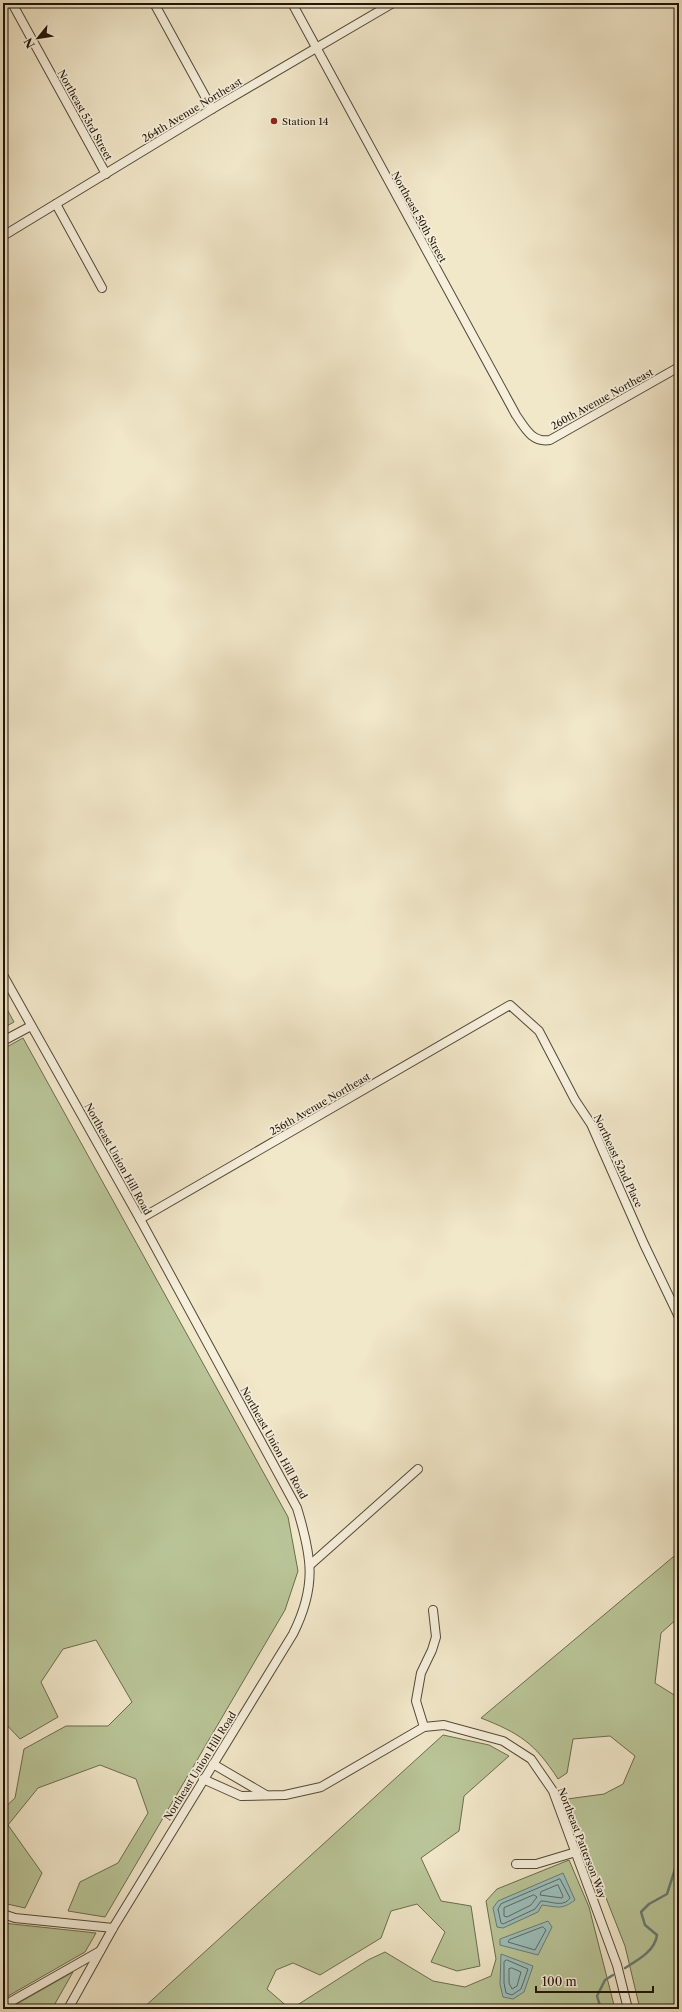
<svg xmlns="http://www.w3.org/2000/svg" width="682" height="2012" font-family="'Libre Caslon Text',serif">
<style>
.green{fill:#b9c598;stroke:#6c6c4f}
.water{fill:#9cbfbc;stroke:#6a7b73}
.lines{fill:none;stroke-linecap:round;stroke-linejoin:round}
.shore{stroke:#5e6a61;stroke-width:1}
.stream{stroke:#6a7b73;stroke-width:2.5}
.minor-casing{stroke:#544937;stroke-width:10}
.minor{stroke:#f6efdc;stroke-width:8}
.poi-dot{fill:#8f2418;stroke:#f6efdc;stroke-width:1.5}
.labels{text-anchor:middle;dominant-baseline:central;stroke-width:3.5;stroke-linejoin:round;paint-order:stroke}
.street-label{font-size:10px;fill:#201406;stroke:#f6efdc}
.poi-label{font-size:10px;fill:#201406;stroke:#f6efdc;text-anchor:start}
</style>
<rect width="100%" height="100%" fill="#f1e7c9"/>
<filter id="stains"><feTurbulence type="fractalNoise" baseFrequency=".005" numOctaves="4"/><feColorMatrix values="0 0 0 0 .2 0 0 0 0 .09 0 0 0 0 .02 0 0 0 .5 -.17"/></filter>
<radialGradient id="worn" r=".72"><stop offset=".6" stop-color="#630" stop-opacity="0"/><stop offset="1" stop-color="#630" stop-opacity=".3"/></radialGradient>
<g class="green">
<polygon points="3,1002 14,1022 3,1028"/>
<polygon points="23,1038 288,1517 298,1571 285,1610 105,1917 68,1911 80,1882 118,1863 148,1813 136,1779 100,1765 38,1788 8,1825 42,1873 25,1908 3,1903 3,1809 15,1798 24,1749 66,1726 108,1726 132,1702 96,1640 63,1649 41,1682 58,1717 20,1739 3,1721 3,1049"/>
<path d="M679 1552V1617L661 1633 655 1683 679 1698V2009H640L625 1946 567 1799 604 1794 623 1784 635 1756 610 1736 573 1739 567 1773 558 1779C535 1743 519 1733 481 1718Z"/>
<polygon points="443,1735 489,1745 509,1756 464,1796 459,1831 421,1858 441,1901 471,1906 480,1966 457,1971 431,1962 445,1932 417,1904 391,1911 381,1938 320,1975 293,1963 276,1970 267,1989 290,2009 142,2009"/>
<polygon points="569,1860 589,1907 615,2009 291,2009 368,1960 385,1952 433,1981 465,1987 491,1976 496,1959 486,1901 497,1889"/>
<polygon points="3,1923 96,1933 85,1952 3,1999"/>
<polygon points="73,1972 52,2009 8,2009"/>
</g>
<g class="water">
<path d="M563 1873 575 1900C562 1910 558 1907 542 1905L538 1912 503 1928 497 1927 493 1908 498 1901Z"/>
<polygon points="548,1921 552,1927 538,1955 500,1945 500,1939"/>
<polygon points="501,1954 533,1966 524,1992 513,1999 503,1997 500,1984"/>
</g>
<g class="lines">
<g class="shore">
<path d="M560 1879 570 1898C563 1908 551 1901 541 1901L535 1909 503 1924 501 1923 498 1909 501 1904Z"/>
<polygon points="558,1885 563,1896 562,1898 540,1895 541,1892"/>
<polygon points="534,1895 537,1897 531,1905 507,1917 504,1916 504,1908"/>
<polygon points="543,1927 546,1930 535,1950 508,1942 509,1940"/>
<polygon points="507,1960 528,1969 521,1989 512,1995 506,1993 504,1983 504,1962"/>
<polygon points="512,1968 521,1972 517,1986 512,1989 509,1983 509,1969"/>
</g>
<g class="stream">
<path d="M625 1968C638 1960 655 1951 657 1935L645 1925 641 1912 649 1904 667 1894 676 1866 679 1865"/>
<polyline points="601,2009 597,1996 605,1980 613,1975"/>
</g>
<defs>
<g id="minor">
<polyline points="12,3 106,174"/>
<polyline points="154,3 212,109"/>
<path d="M292 3 516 415C525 428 532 443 550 440L679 367"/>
<polyline points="56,204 102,288"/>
<polyline points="3,236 212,109 393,3"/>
<path d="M3 975 140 1219 297 1508C312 1557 317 1586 293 1634L113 1928 68 2009"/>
<polyline points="3,1041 31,1026"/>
<polyline points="140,1219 510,1005 539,1031 575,1100 591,1124 644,1244 679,1317"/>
<polyline points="310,1565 418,1469"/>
<polyline points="424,1727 416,1701 421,1673 432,1650 436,1637 433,1610"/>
<polyline points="213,1764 266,1795"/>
<polyline points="203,1779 241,1796 285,1795 321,1787 424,1727 444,1725 503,1741 531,1759 553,1791 617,1965 628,2009"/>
<polyline points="516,1864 536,1864 576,1852"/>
<polyline points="3,1914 15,1918 113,1928"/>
<polyline points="3,2006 100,1951"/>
</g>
</defs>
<use href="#minor" class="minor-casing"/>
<use href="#minor" class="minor"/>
</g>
<circle class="poi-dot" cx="274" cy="121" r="4"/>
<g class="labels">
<g class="street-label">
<text transform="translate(192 110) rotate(-31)">264th Avenue Northeast</text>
<text transform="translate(85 115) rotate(61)">Northeast 53rd Street</text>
<text transform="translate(419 217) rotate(61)">Northeast 50th Street</text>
<text transform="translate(602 399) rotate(-29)">260th Avenue Northeast</text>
<text transform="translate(320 1104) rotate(-30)">256th Avenue Northeast</text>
<text transform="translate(118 1159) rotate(61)">Northeast Union Hill Road</text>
<text transform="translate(618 1161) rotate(65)">Northeast 52nd Place</text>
<text transform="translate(274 1443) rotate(61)">Northeast Union Hill Road</text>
<text transform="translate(200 1766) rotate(-58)">Northeast Union Hill Road</text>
<text transform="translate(582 1843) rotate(69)">Northeast Patterson Way</text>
</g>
<g class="poi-label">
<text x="282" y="121">Station 14</text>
</g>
</g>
<rect width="682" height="2012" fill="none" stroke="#f1e7c9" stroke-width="16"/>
<rect x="4" y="4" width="674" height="2004" fill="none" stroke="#201406" stroke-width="2"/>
<rect x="8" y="8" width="666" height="1996" fill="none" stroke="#201406"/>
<g transform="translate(38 38) rotate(240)" stroke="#f6efdc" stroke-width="3" paint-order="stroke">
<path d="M0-3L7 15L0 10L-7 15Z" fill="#201406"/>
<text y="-6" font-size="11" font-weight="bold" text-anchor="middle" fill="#201406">N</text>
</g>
<path d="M536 1986v6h117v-6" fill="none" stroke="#201406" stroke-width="2"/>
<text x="542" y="1986" font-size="12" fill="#201406" stroke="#f6efdc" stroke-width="3" paint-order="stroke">100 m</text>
<rect width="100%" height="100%" filter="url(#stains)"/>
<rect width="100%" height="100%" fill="url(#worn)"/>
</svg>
